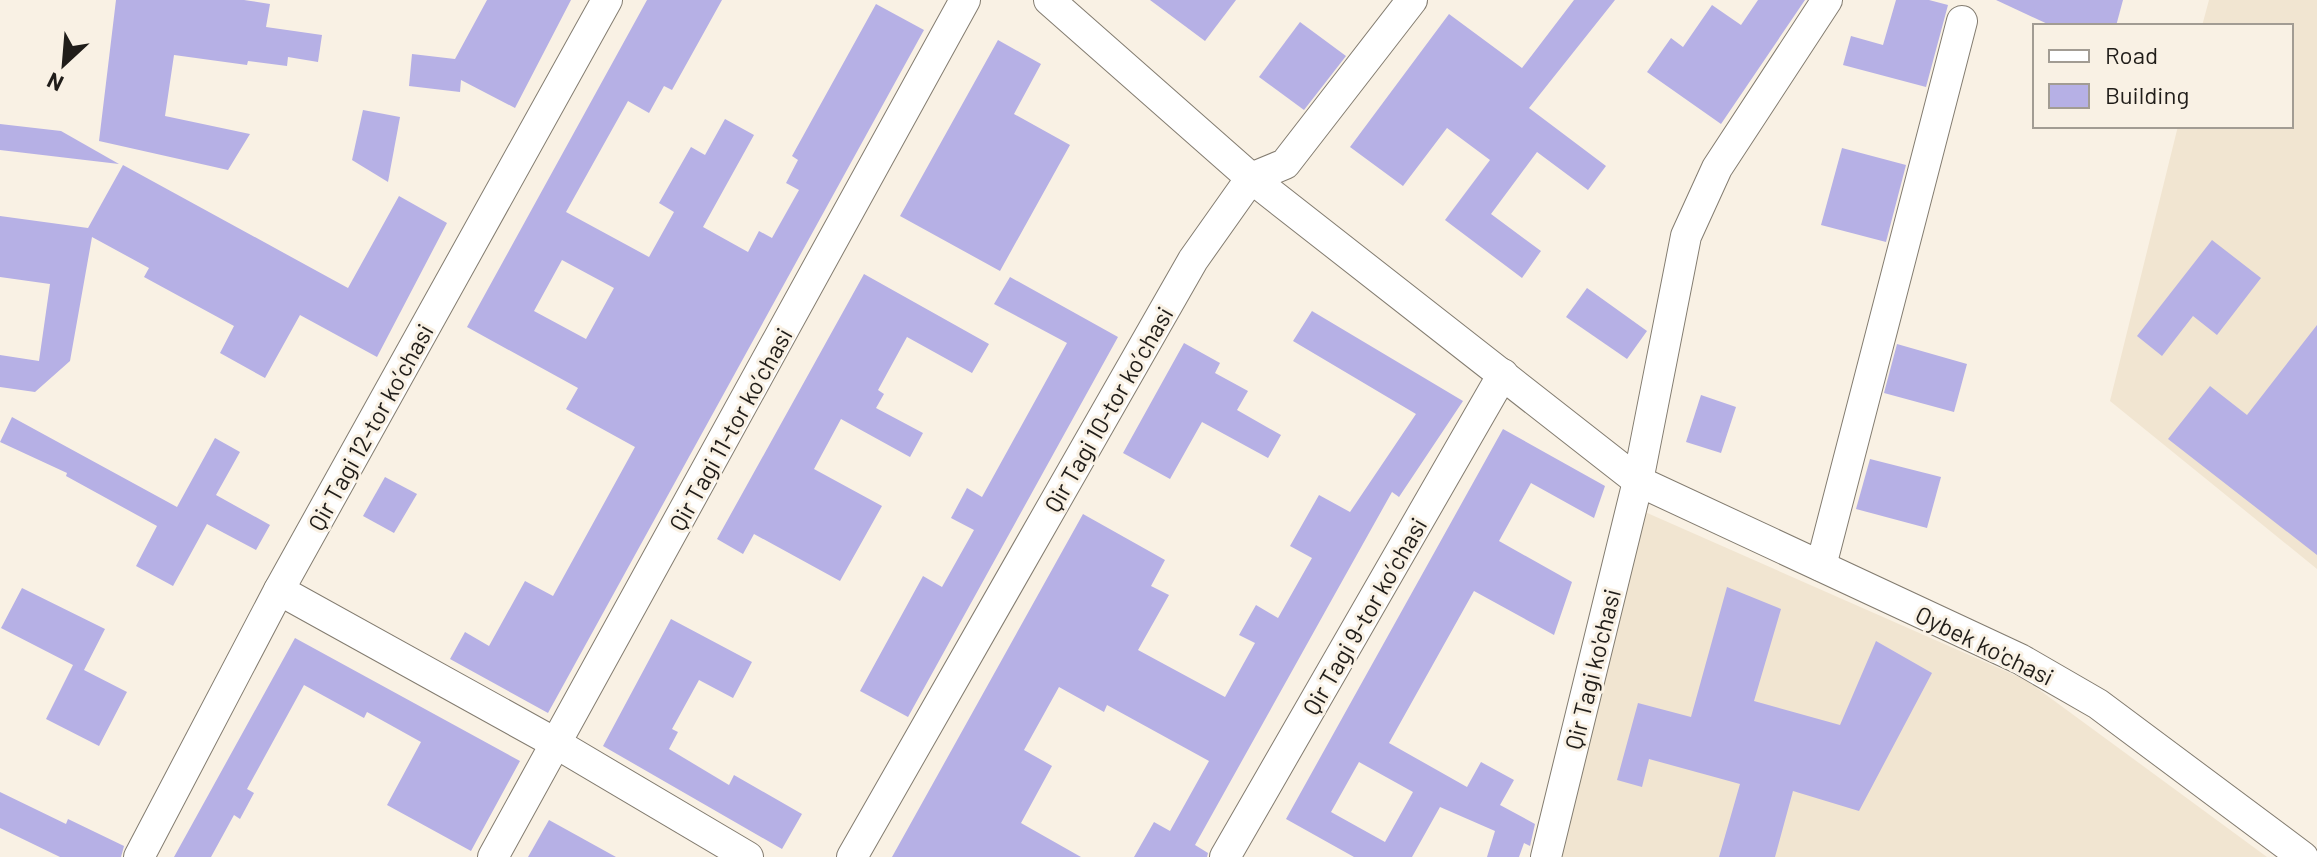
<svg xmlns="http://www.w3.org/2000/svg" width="2317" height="857" font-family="Barlow,sans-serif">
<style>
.built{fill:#f1e5d1}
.building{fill:#b6b0e5;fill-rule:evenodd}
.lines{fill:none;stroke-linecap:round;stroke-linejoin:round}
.minor-casing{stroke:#837c70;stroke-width:32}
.minor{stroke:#fff;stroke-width:30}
.labels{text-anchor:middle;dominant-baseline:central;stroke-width:6;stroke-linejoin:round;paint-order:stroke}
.street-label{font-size:24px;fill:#201d19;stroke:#f9f1e4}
</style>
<rect width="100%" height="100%" fill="#f9f1e4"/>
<g class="built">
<polygon points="2209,0 2317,0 2317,569 2110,401 2178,126 2291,126 2291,26 2202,26"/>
<polygon points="1645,512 2026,680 2267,857 1561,857"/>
</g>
<g class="building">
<polygon points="116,0 244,0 270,4 266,27 322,35 318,62 288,57 287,66 248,61 247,65 174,55 165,116 250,134 228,170 99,141"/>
<polygon points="487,0 571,0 515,108 461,80 460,92 409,86 412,54 455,59"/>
<path d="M647 0H722L672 90 664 86 649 113 628 101 566 212 649 257 674 212 659 203 691 147 705 155 725 119 754 135 703 227 748 252 759 231 772 238 799 190 786 183 798 160 792 156 876 4 924 30 548 713 450 659 465 632 489 646 525 581 553 596 635 447 566 409 578 388 467 327ZM562 260 614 288 586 339 534 311Z"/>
<polygon points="1150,0 1236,0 1205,41"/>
<polygon points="1574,0 1615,0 1529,108 1606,166 1588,190 1537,152 1491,214 1541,251 1522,278 1445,220 1490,160 1447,128 1403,186 1350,147 1449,14 1522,68"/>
<polygon points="1758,0 1805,0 1721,124 1647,72 1671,38 1683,47 1712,5 1741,25"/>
<polygon points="1896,0 1929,0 1948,5 1926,87 1843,65 1851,36 1883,45"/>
<polygon points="1996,0 2123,0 2116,26 2052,26"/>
<polygon points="1300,22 1346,56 1304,110 1259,77"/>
<polygon points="998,40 1041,64 1014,114 1070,145 1000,271 900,216"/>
<polygon points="363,110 400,117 388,182 352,160"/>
<polygon points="0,124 61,131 119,164 0,150"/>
<polygon points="1842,148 1906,165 1886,242 1821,225"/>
<polygon points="123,165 348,288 399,196 447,223 377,357 300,315 265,378 220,353 234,326 144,277 149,268 92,237 70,361 35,392 0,387 0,355 39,361 50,284 0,277 0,216 88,228"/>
<polygon points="2212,240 2261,278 2217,335 2193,316 2162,356 2137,336"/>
<polygon points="864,274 989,344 972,373 907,337 878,390 884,394 876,408 923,433 910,457 841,419 814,469 882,506 840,581 754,534 743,554 717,539"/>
<polygon points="1010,277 1118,337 908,717 860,691 923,576 942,587 974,530 951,518 967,488 982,497 1067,343 994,304"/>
<polygon points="1587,288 1647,331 1627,359 1566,317"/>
<polygon points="1312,311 1463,401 1399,497 1392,492 1345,576 1195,845 1208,853 1207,857 1134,857 1154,822 1170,831 1209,761 1107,705 1104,712 1059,687 1024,750 1052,766 1021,823 1081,857 892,857 1083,514 1165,560 1151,586 1169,595 1138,650 1225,697 1255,643 1239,635 1256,605 1278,618 1312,558 1290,546 1319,495 1350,512 1416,414 1293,341"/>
<polygon points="2317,325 2317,555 2168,439 2210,386 2247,415"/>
<polygon points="1184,343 1220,363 1215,373 1248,391 1237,410 1281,435 1268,458 1202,422 1170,479 1123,453"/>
<polygon points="1897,344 1967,364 1954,412 1884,393"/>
<polygon points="1701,395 1736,407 1721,453 1686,442"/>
<polygon points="12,417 177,507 215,438 240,452 216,495 270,525 256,550 207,524 173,586 136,566 157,526 66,476 67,473 0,442"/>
<path d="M1503 429 1605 486 1594 518 1531 483 1499 541 1572 582 1554 635 1474 591 1389 743 1467 787 1481 762 1514 780 1500 805 1535 824 1530 846 1524 843 1519 857H1487L1495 831 1440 807 1412 857H1354L1286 819ZM1359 762 1413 792 1385 842 1331 812Z"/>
<polygon points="1870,459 1941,477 1927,528 1856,509"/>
<polygon points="385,477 417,494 394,533 363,516"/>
<polygon points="1727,587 1781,609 1754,701 1840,725 1876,641 1932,673 1859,811 1793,791 1775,857 1719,857 1740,784 1649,759 1642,787 1617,780 1638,703 1691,717"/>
<polygon points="22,588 105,629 84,670 127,692 99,746 46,719 73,665 1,628"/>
<polygon points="671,619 752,662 733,698 699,680 672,729 678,732 669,749 729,785 734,775 802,814 782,849 603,746"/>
<polygon points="295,638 520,761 471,851 387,805 421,742 367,712 364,718 304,685 247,789 254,793 240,819 234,815 211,857 174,857"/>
<polygon points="0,792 66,824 68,819 124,846 121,857 60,857 0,828"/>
<polygon points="549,820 616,857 528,857"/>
</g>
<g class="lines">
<defs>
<g id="minor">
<polyline points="1049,0 1251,178 1638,481 2020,659 2098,704 2303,857"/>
<polyline points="1821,566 1962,21"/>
<polyline points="279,590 557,744 748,857"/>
<polyline points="139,857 279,590 607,0"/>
<polyline points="493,857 965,0"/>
<polyline points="852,857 1193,260 1251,178 1285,164 1412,0"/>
<polyline points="1225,857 1503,374"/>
<polyline points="1546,857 1638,481 1686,236 1717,168 1827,0"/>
</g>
</defs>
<use href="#minor" class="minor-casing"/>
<use href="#minor" class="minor"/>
</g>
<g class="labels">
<g class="street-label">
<text transform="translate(1108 409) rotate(-60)">Qir Tagi 10-tor koʼchasi</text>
<text transform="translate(370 427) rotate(-61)">Qir Tagi 12-tor koʼchasi</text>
<text transform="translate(730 429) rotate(-61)">Qir Tagi 11-tor koʼchasi</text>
<text transform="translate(1364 616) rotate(-60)">Qir Tagi 9-tor koʼchasi</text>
<text transform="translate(1985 645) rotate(26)">Oybek ko'chasi</text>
<text transform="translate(1592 669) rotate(-76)">Qir Tagi ko'chasi</text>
</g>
</g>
<rect x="2033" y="24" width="260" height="104" fill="#f9f1e4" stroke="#a29c93" stroke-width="2"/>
<rect x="2049" y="50" width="40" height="12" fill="#ffffff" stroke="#a29c93" stroke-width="2"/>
<text x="2105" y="64" font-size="24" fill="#201d19">Road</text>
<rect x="2049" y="84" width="40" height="24" fill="#b6b0e5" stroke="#a29c93" stroke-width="2"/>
<text x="2105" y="104" font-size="24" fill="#201d19">Building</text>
<g transform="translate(64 64) rotate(206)" stroke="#f9f1e4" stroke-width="6" paint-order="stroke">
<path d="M0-6L14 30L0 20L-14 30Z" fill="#201d19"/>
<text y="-12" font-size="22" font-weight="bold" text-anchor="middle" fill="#201d19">N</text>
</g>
</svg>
